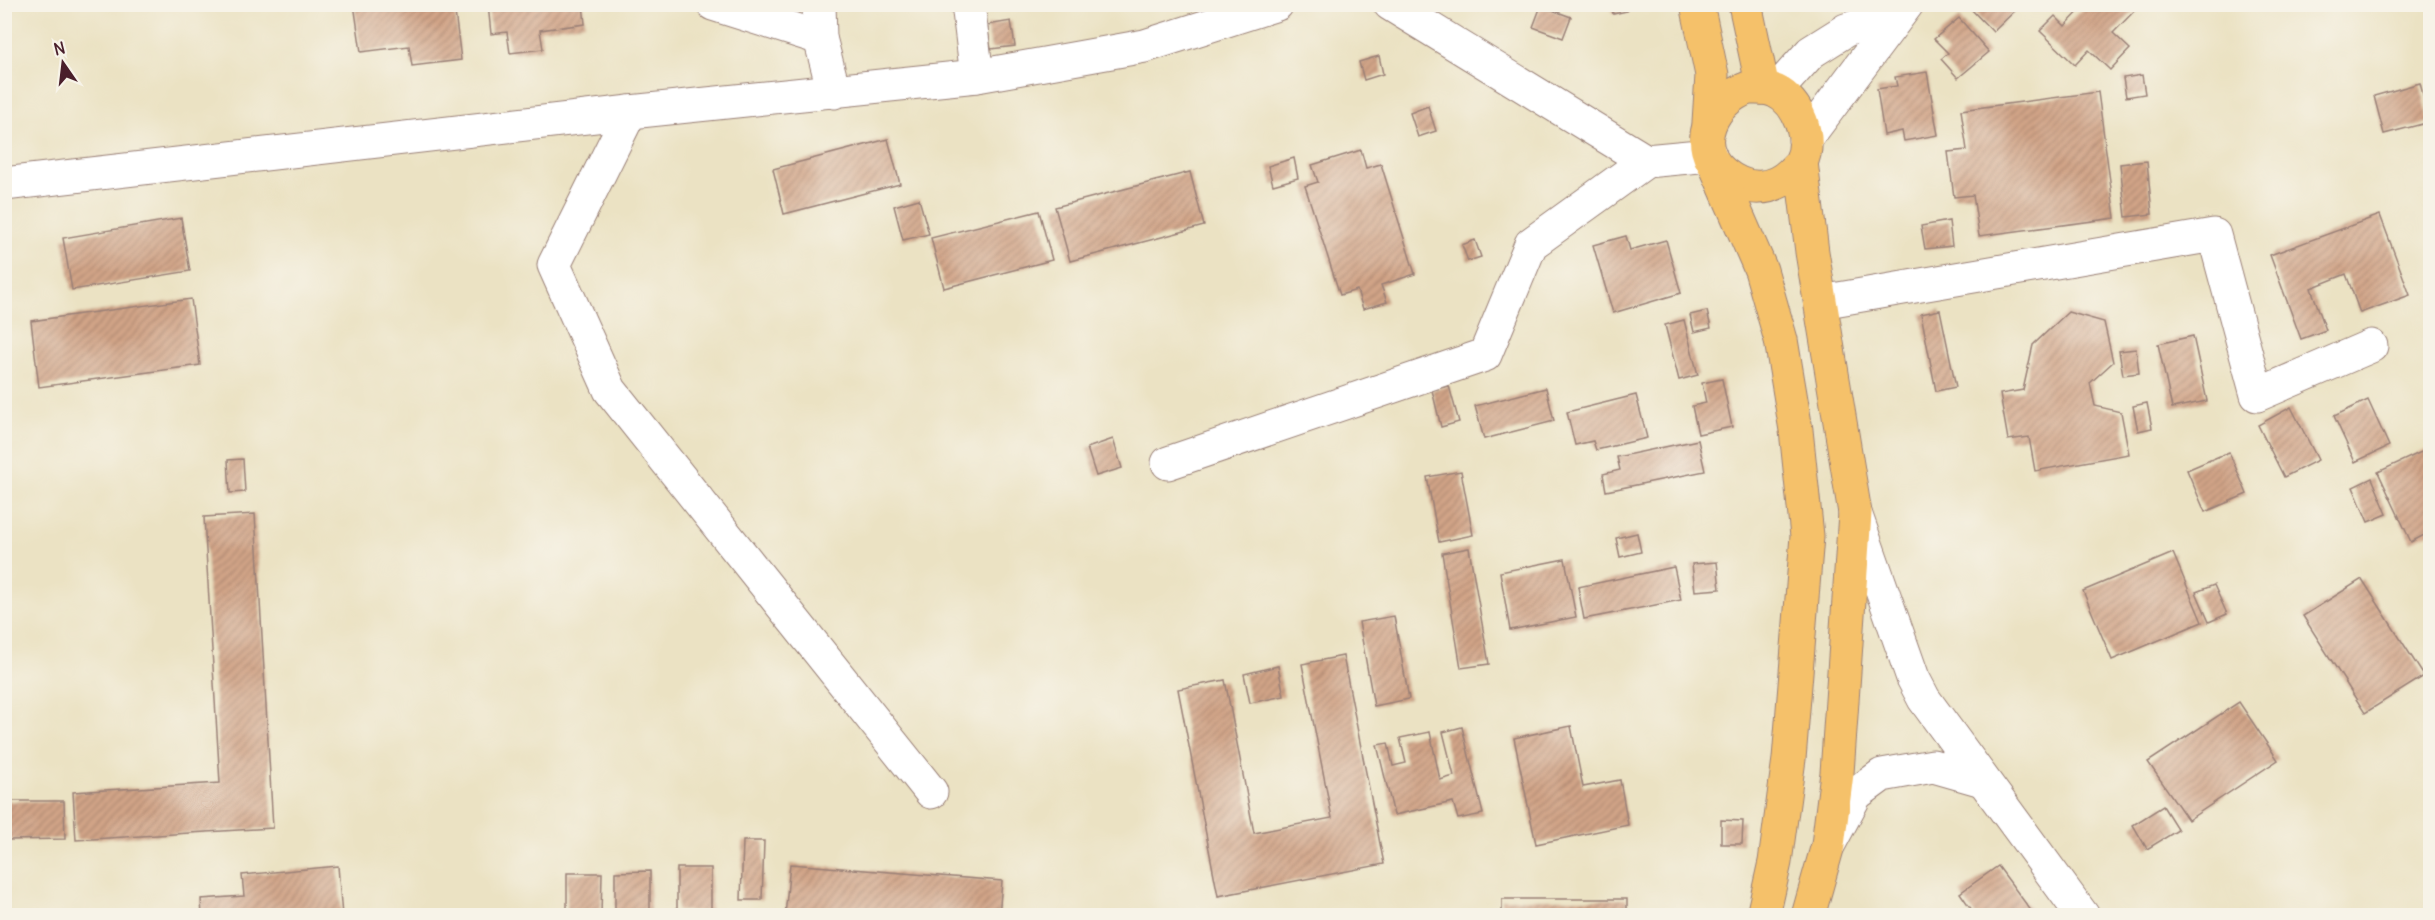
<svg xmlns="http://www.w3.org/2000/svg" width="2435" height="920" font-family="Delius,sans-serif">
<style>
.building{fill:url(#building-hatch)}
.lines{fill:none;stroke-linecap:round;stroke-linejoin:round}
.minor-casing{stroke:#9a8077;stroke-width:35}
.major-casing{stroke:#9a8077;stroke-width:35}
.minor{stroke:#fff;stroke-width:33}
.major{stroke:#f5c16b;stroke-width:33}
</style>
<defs>
<pattern id="building-hatch" width="6" height="6" patternUnits="userSpaceOnUse" patternTransform="scale(1.5)"><rect width="6" height="6" fill="#d1a487"/><path d="M-1 1l2-2M0 6l6-6M5 7l2-2" fill="none" stroke="#ac856f"/></pattern>
</defs>
<rect width="100%" height="100%" fill="#f7f3e8"/>
<filter id="ink" filterUnits="userSpaceOnUse"><feTurbulence type="fractalNoise" baseFrequency=".0167" numOctaves="2"/><feDisplacementMap in="SourceGraphic" scale="12" xChannelSelector="R" yChannelSelector="G"/><feConvolveMatrix kernelMatrix="1 2 1 2 8 2 1 2 1" color-interpolation-filters="sRGB"/></filter>
<filter id="wash" filterUnits="userSpaceOnUse"><feTurbulence type="fractalNoise" baseFrequency=".008" numOctaves="4" result="noise"/><feDisplacementMap in="SourceGraphic" scale="24" xChannelSelector="R" yChannelSelector="G"/><feGaussianBlur stdDeviation="1.35" result="paint"/><feColorMatrix in="noise" values="0 0 0 0 0 0 0 0 0 0 0 0 0 0 0 0 0 1.4 0 .05"/><feComposite in="paint" operator="in"/></filter>
<g filter="url(#wash)">
<rect width="100%" height="100%" fill="#ebe2c3"/>
<g id="blocks">
<g class="building">
<polygon points="354,4 454,4 461,60 412,66 409,46 361,52"/>
<polygon points="488,4 583,4 585,24 540,30 543,49 510,53 507,32 491,34"/>
<polygon points="1611,4 1625,4 1627,11 1613,14"/>
<polygon points="2086,4 2141,4 2113,33 2130,49 2110,70 2089,50 2075,65 2040,31 2055,16 2065,26"/>
<polygon points="1976,5 2021,5 1993,32 1971,9"/>
<polygon points="1541,6 1571,17 1563,38 1533,27"/>
<polygon points="1959,18 1989,52 1958,78 1941,59 1948,53 1934,39"/>
<polygon points="1011,21 1015,46 991,49 987,25"/>
<polygon points="1379,56 1383,74 1364,80 1359,62"/>
<polygon points="1927,72 1938,135 1904,141 1902,131 1884,135 1877,89 1897,86 1895,77"/>
<polygon points="2142,75 2145,94 2126,97 2123,78"/>
<polygon points="2420,83 2430,122 2384,134 2374,96"/>
<polygon points="2098,92 2115,218 1979,236 1973,195 1954,197 1948,152 1967,150 1961,110"/>
<polygon points="1428,106 1436,131 1418,137 1410,113"/>
<polygon points="888,139 900,184 784,214 773,169"/>
<polygon points="1361,150 1366,168 1381,164 1415,274 1381,285 1387,302 1363,309 1357,290 1340,295 1305,186 1318,182 1312,165"/>
<polygon points="1294,158 1298,178 1273,185 1268,166"/>
<polygon points="2147,161 2152,214 2126,217 2120,164"/>
<polygon points="1190,172 1204,226 1070,261 1055,207"/>
<polygon points="919,199 929,234 903,240 894,206"/>
<polygon points="1039,211 1052,260 944,288 931,238"/>
<polygon points="2380,215 2410,295 2360,313 2346,274 2311,288 2326,330 2301,339 2270,255"/>
<polygon points="181,218 190,271 72,290 63,238"/>
<polygon points="1949,221 1952,246 1925,249 1921,226"/>
<polygon points="1626,236 1630,250 1666,240 1681,293 1613,313 1593,245"/>
<polygon points="1475,240 1481,257 1468,261 1462,245"/>
<polygon points="191,299 200,365 39,387 31,321"/>
<polygon points="1940,310 1956,387 1936,391 1921,314"/>
<polygon points="1707,311 1711,328 1694,332 1690,315"/>
<polygon points="2068,312 2104,322 2113,362 2090,383 2095,406 2121,412 2129,454 2035,471 2029,437 2008,440 2000,394 2023,390 2033,345"/>
<polygon points="1684,320 1698,375 1679,380 1665,325"/>
<polygon points="2193,336 2207,401 2172,408 2158,344"/>
<polygon points="2136,349 2139,373 2123,375 2119,351"/>
<polygon points="1722,379 1732,427 1698,434 1692,406 1706,403 1702,383"/>
<polygon points="1449,386 1459,422 1441,427 1432,390"/>
<polygon points="1546,388 1554,421 1484,439 1475,406"/>
<polygon points="1636,395 1647,438 1596,450 1593,441 1575,445 1567,412"/>
<polygon points="2368,400 2389,446 2355,462 2334,416"/>
<polygon points="2147,403 2152,428 2138,431 2133,406"/>
<polygon points="2291,407 2318,460 2284,477 2258,425"/>
<polygon points="1113,439 1122,468 1096,476 1087,448"/>
<polygon points="1698,440 1705,471 1606,491 1603,474 1620,470 1617,457"/>
<polygon points="2430,448 2430,532 2411,542 2378,472"/>
<polygon points="2229,452 2247,494 2205,512 2187,470"/>
<polygon points="243,459 245,492 230,493 228,460"/>
<polygon points="1461,471 1473,535 1439,542 1427,477"/>
<polygon points="2372,478 2387,514 2368,522 2353,487"/>
<polygon points="255,514 273,828 76,840 73,792 220,783 204,517"/>
<polygon points="1637,533 1641,552 1620,557 1616,538"/>
<polygon points="1469,548 1489,664 1461,668 1442,553"/>
<polygon points="2173,553 2202,622 2112,660 2083,591"/>
<polygon points="1565,559 1576,617 1510,630 1500,572"/>
<polygon points="1717,562 1720,589 1695,591 1692,564"/>
<polygon points="1674,567 1681,600 1584,619 1578,587"/>
<polygon points="2362,579 2424,676 2365,713 2303,616"/>
<polygon points="2214,585 2227,614 2209,622 2196,592"/>
<polygon points="1394,616 1409,699 1374,706 1359,622"/>
<polygon points="1343,656 1384,864 1218,896 1178,689 1225,680 1254,833 1332,818 1302,664"/>
<polygon points="1278,666 1284,696 1250,703 1244,674"/>
<polygon points="2239,702 2278,760 2188,820 2148,762"/>
<polygon points="1571,726 1583,787 1620,780 1628,825 1536,844 1514,738"/>
<polygon points="1462,727 1483,814 1458,819 1453,802 1394,815 1377,745 1388,743 1393,766 1406,763 1400,738 1430,732 1440,780 1454,776 1443,732"/>
<polygon points="6,801 64,801 65,839 6,840"/>
<polygon points="2163,806 2178,830 2147,849 2133,825"/>
<polygon points="1721,820 1743,821 1742,844 1721,844"/>
<polygon points="743,841 764,841 762,900 741,900"/>
<polygon points="790,864 1002,881 999,916 785,916"/>
<polygon points="338,866 342,916 202,916 201,899 244,896 242,875"/>
<polygon points="1998,866 2035,916 1976,916 1960,893"/>
<polygon points="677,868 711,868 711,912 677,911"/>
<polygon points="650,871 650,915 615,915 615,872"/>
<polygon points="567,873 602,873 601,916 567,916"/>
<rect x="1502" y="899" width="125" height="17"/>
</g>
</g>
</g>
<g filter="url(#ink)">
<use href="#blocks" fill-opacity="0" stroke="#9a8077" stroke-width="1.5"/>
<g class="lines">
<defs>
<g id="minor">
<polyline points="713,4 820,38"/>
<polyline points="819,4 820,38 834,92"/>
<polyline points="968,4 977,76"/>
<polyline points="1390,4 1646,161 1710,155"/>
<polyline points="1776,91 1811,52 1846,30 1900,12"/>
<polyline points="630,112 554,265 610,390 931,792"/>
<polyline points="1805,140 1907,4"/>
<polyline points="4,184 630,112 977,76 1145,46 1277,4"/>
<polyline points="1821,302 2214,235 2257,395 2371,346"/>
<polyline points="1168,463 1485,355 1531,244 1646,161"/>
<polyline points="1855,513 1913,678 1924,699 2083,916"/>
<polyline points="1829,844 1856,794 1882,775 1933,766 1982,780"/>
</g>
<g id="major">
<polyline points="1697,4 1712,75 1709,122"/>
<polyline points="1745,4 1763,88"/>
<path d="M1748 88C1757 88 1767 87 1775 91 1798 101 1813 139 1801 162 1800 165 1794 169 1792 172 1772 192 1746 192 1723 173 1689 145 1713 100 1748 88Z"/>
<polyline points="1801,162 1812,252 1855,513 1837,773 1828,845 1808,916"/>
<polyline points="1717,169 1761,270 1781,340 1796,430 1807,536 1789,759 1775,862 1763,916"/>
</g>
</defs>
<use href="#minor" class="minor-casing"/>
<use href="#major" class="major-casing"/>
<use href="#minor" class="minor"/>
<use href="#major" class="major"/>
</g>
</g>
<rect width="2435" height="920" fill="none" stroke="#f7f3e8" stroke-width="24"/>
<g transform="translate(63 63) rotate(346)" stroke="#f7f3e8" stroke-width="4.5" paint-order="stroke">
<path d="M0-4.5L10 22L0 15L-10 22Z" fill="#4a1f2b"/>
<text y="-9" font-size="16" font-weight="bold" text-anchor="middle" fill="#4a1f2b">N</text>
</g>
</svg>
